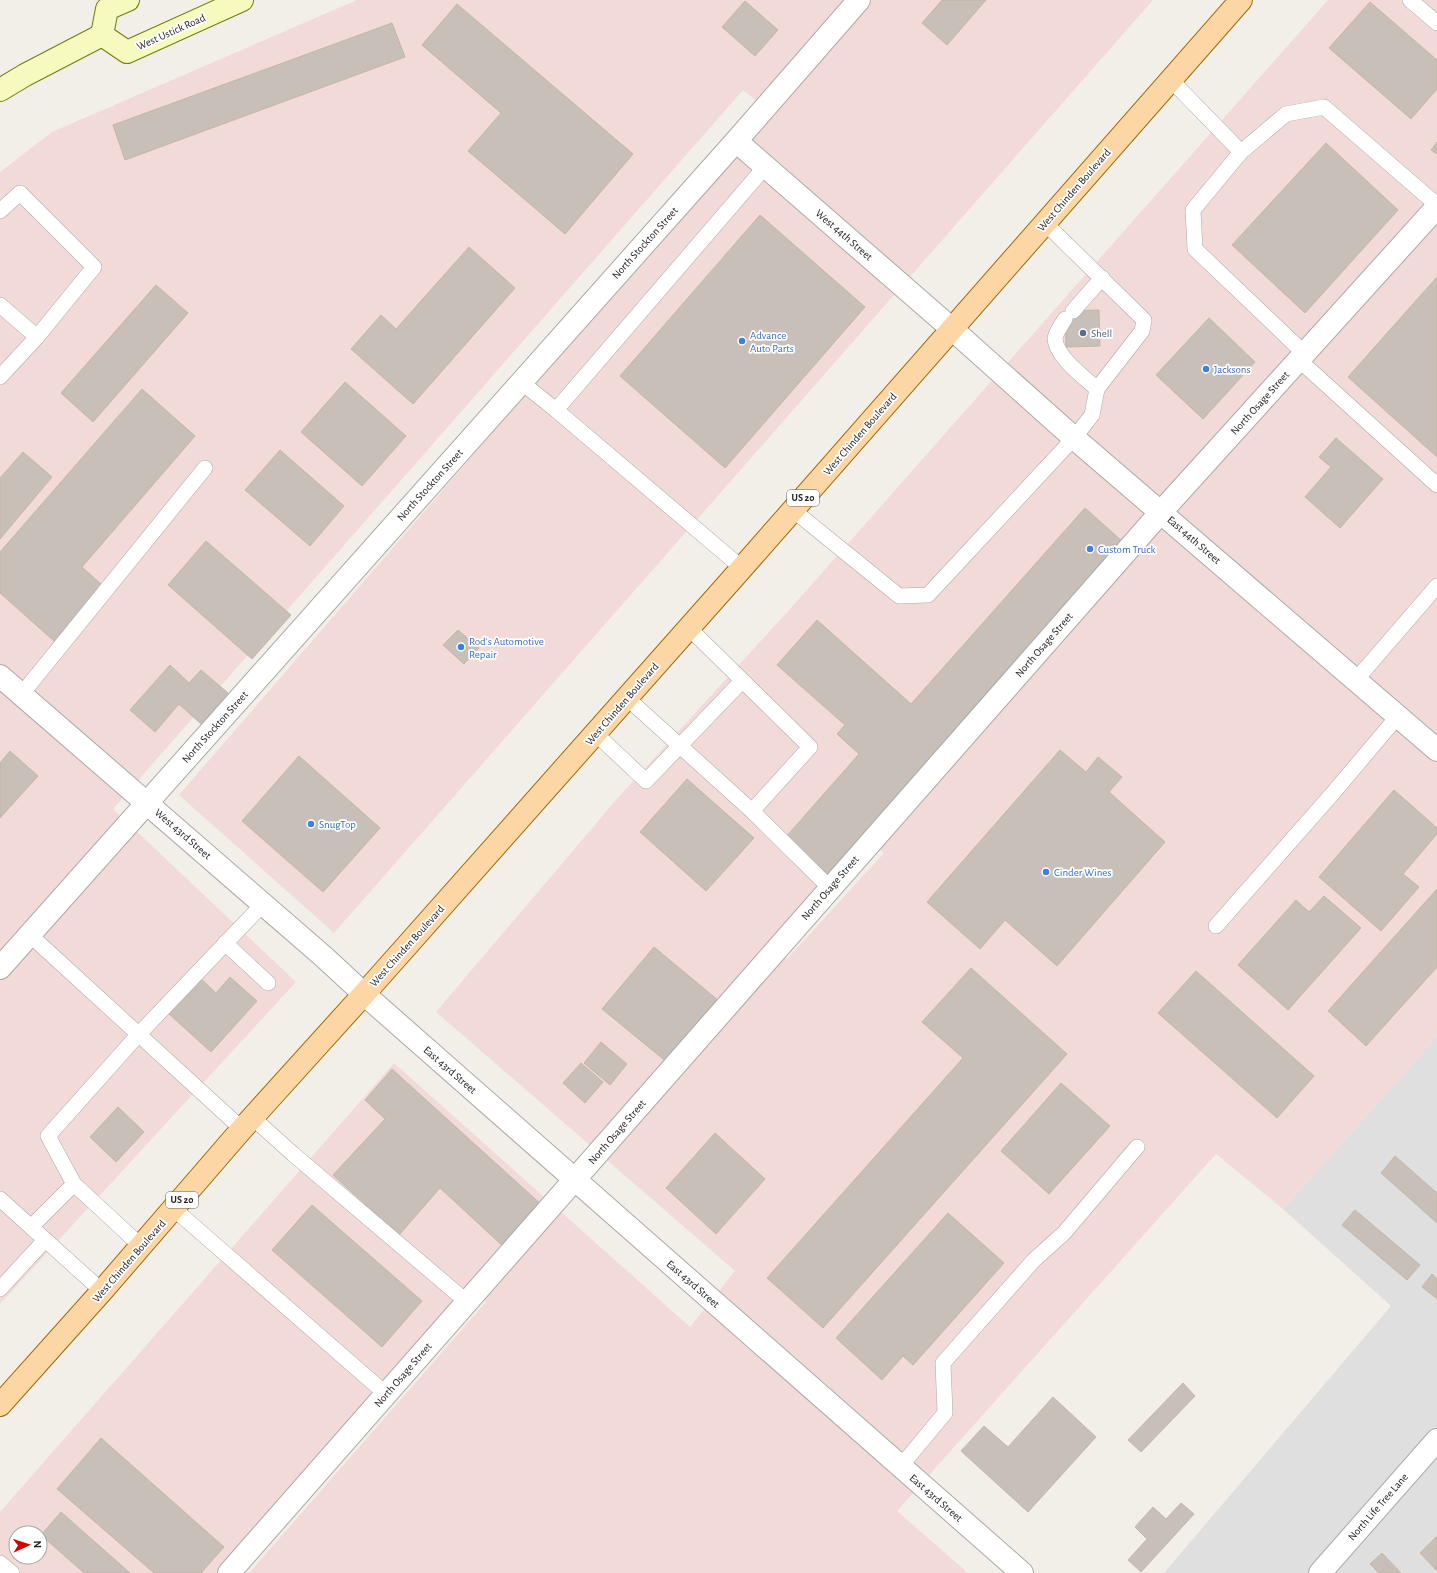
<svg xmlns="http://www.w3.org/2000/svg" width="1437" height="1573" font-family="'Alegreya Sans',sans-serif">
<style>
.residential{fill:#e0dfdf}
.commercial{fill:#f2dad9;fill-rule:evenodd}
.building{fill:#c7bfb8;stroke:#c4b6ab}
.lines{fill:none;stroke-linecap:round;stroke-linejoin:round}
.lane-casing{stroke:#a9a9a9;stroke-width:16}
.street-casing{stroke:#a9a9a9;stroke-width:24}
.secondary-casing{stroke:#707d05;stroke-width:24}
.primary-casing{stroke:#a06b00;stroke-width:24}
.lane{stroke:#fff;stroke-width:15}
.street{stroke:#fff;stroke-width:22}
.secondary{stroke:#f7fabf;stroke-width:22}
.primary{stroke:#fcd6a4;stroke-width:22}
.service-dot{fill:#5c6f8a;stroke:#fff;stroke-width:1.5}
.shop-dot{fill:#3f7fe0;stroke:#fff;stroke-width:1.5}
.labels{text-anchor:middle;dominant-baseline:central;stroke-width:3.5;stroke-linejoin:round;paint-order:stroke}
.shield{fill:#fff;stroke:#646464;stroke-width:1}
.shield-label{font-size:10px;font-weight:bold;fill:#222}
.street-label{font-size:11px;fill:#222;stroke:#fff}
.service-label{font-size:11px;fill:#4e5e75;stroke:#fff;text-anchor:start}
.shop-label{font-size:11px;fill:#366cbe;stroke:#fff;text-anchor:start}
</style>
<rect width="100%" height="100%" fill="#f2efe9"/>
<polygon class="residential" points="1437,1036 1437,1573 1164,1573 1391,1306 1283,1209"/>
<g class="commercial">
<polygon points="357,0 1153,0 334,933 179,795 770,112 743,90 113,809 296,982 0,1304 0,172 52,132"/>
<path d="M1328 0H1437V1036L1283 1209 1216 1154 897 1511 968 1573H249L486 1302 467 1286 217 1573H0V1512L394 1063 690 1327 735 1271 436 1012 616 800 799 599ZM864 836 884 853 787 959 771 939ZM16 1533H40V1557H16Z"/>
</g>
<g class="building">
<polygon points="942,0 986,0 947,45 922,23"/>
<polygon points="745,1 778,30 755,56 722,27"/>
<polygon points="1370,2 1437,60 1437,89 1411,119 1329,48"/>
<polygon points="457,4 633,154 565,234 468,151 501,113 422,45"/>
<polygon points="392,23 405,57 125,160 113,125"/>
<polygon points="1437,142 1437,154 1431,150"/>
<polygon points="1326,143 1398,210 1305,313 1232,245"/>
<polygon points="760,215 865,307 725,468 620,376"/>
<polygon points="469,247 515,288 413,404 351,349 381,315 396,329"/>
<polygon points="1437,277 1437,457 1348,377"/>
<polygon points="156,285 188,313 93,422 61,393"/>
<polygon points="1099,310 1100,346 1066,347 1065,311"/>
<polygon points="1209,318 1255,362 1203,419 1156,375"/>
<polygon points="345,382 406,436 362,486 301,432"/>
<polygon points="142,389 195,436 82,567 102,585 54,641 0,593 0,552"/>
<polygon points="1336,438 1383,479 1340,528 1305,497 1331,467 1319,457"/>
<polygon points="280,450 344,506 310,546 245,490"/>
<polygon points="23,452 52,477 0,539 0,478"/>
<polygon points="1085,508 1123,542 826,875 785,838 859,754 837,734 845,725 777,665 817,620 911,704"/>
<polygon points="206,541 291,615 252,659 168,585"/>
<polygon points="458,630 479,648 464,664 443,645"/>
<polygon points="170,665 189,683 201,670 228,693 201,724 179,704 155,732 130,710"/>
<polygon points="1060,750 1086,772 1098,757 1122,777 1109,792 1165,842 1057,966 1005,920 980,949 927,902"/>
<polygon points="10,751 38,776 0,818 0,763"/>
<polygon points="299,756 380,828 323,892 242,821"/>
<polygon points="687,779 754,838 706,891 640,832"/>
<polygon points="1394,790 1437,828 1437,834 1403,874 1419,887 1381,931 1319,877"/>
<polygon points="1437,889 1437,967 1366,1046 1328,1011"/>
<polygon points="1324,896 1361,928 1288,1010 1238,965 1296,900 1309,912"/>
<polygon points="654,947 719,1001 668,1063 602,1009"/>
<polygon points="971,968 1067,1054 823,1328 767,1278 963,1058 922,1022"/>
<polygon points="1196,971 1314,1076 1277,1118 1158,1013"/>
<polygon points="230,977 257,1001 211,1052 169,1014 200,978 216,993"/>
<polygon points="601,1042 627,1064 610,1085 584,1063"/>
<polygon points="581,1063 603,1082 585,1103 563,1083"/>
<polygon points="392,1069 544,1207 506,1249 440,1188 399,1235 333,1175 385,1119 365,1100"/>
<polygon points="1061,1083 1110,1126 1049,1194 1001,1151"/>
<polygon points="118,1107 144,1132 116,1162 90,1137"/>
<polygon points="715,1133 765,1179 716,1234 666,1188"/>
<polygon points="1395,1156 1437,1193 1437,1223 1381,1173"/>
<polygon points="312,1205 422,1301 382,1347 272,1250"/>
<polygon points="1355,1210 1420,1265 1407,1280 1342,1225"/>
<polygon points="948,1213 1004,1263 913,1365 903,1356 882,1380 836,1338"/>
<polygon points="1432,1274 1437,1279 1437,1299 1422,1287"/>
<polygon points="1183,1383 1195,1396 1141,1452 1128,1440"/>
<polygon points="1053,1397 1096,1437 1028,1512 961,1451 984,1426 1008,1447"/>
<polygon points="101,1438 224,1547 201,1573 154,1573 57,1489"/>
<polygon points="1181,1503 1194,1514 1141,1572 1128,1560 1147,1539 1135,1527 1153,1507 1166,1519"/>
<polygon points="61,1512 130,1573 84,1573 41,1535"/>
<polygon points="1437,1536 1437,1571 1420,1553"/>
<polygon points="1382,1553 1401,1573 1379,1573 1370,1564"/>
</g>
<g class="lines">
<defs>
<g id="lane">
<polyline points="1410,0 1437,23"/>
<polyline points="1171,80 1241,152 1286,114 1324,107 1437,205"/>
<polyline points="1241,152 1193,210 1195,249 1305,354"/>
<polyline points="0,211 20,193 94,267 37,337 0,377"/>
<polyline points="0,305 37,337"/>
<polyline points="1073,311 1102,278"/>
<path d="M1065 319C1062 324 1056 332 1055 338 1055 356 1085 378 1097 389"/>
<polyline points="1299,360 1437,485"/>
<polyline points="521,382 556,410"/>
<polyline points="793,510 899,596 928,595 1074,438 1092,415 1097,389 1142,331 1144,320 1045,223"/>
<polyline points="742,568 556,410 765,167"/>
<polyline points="1355,681 1437,586"/>
<polyline points="21,695 205,468"/>
<polyline points="627,698 752,811 810,747 688,627"/>
<polyline points="596,734 646,781 742,681"/>
<polyline points="752,811 830,888"/>
<polyline points="1216,926 1333,793 1398,716"/>
<polyline points="30,935 242,1129"/>
<polyline points="225,943 268,983"/>
<polyline points="253,1118 293,1154 467,1302"/>
<polyline points="0,1199 102,1291"/>
<polyline points="174,1209 386,1394"/>
<polyline points="31,1227 74,1184"/>
<polyline points="141,1246 74,1184 48,1136 138,1035 263,904"/>
<polyline points="0,1289 45,1240"/>
<polyline points="901,1466 945,1413 943,1363 1034,1260 1064,1233 1137,1147"/>
<polyline points="0,1563 12,1573"/>
</g>
<g id="street">
<polyline points="736,141 952,329 1074,438 1437,750"/>
<polyline points="0,676 324,957 364,994 1022,1573"/>
<polyline points="0,968 736,141 859,0"/>
<polyline points="229,1573 1161,512 1437,207"/>
<polyline points="1320,1573 1437,1440"/>
</g>
<g id="secondary">
<polyline points="102,35 127,52 242,0"/>
<polyline points="102,35 107,9 128,0"/>
<polyline points="0,90 25,75 102,35"/>
</g>
<polyline id="primary" points="0,1405 102,1291 242,1129 364,994 742,568 1241,0"/>
</defs>
<use href="#lane" class="lane-casing"/>
<use href="#street" class="street-casing"/>
<use href="#secondary" class="secondary-casing"/>
<use href="#primary" class="primary-casing"/>
<use href="#lane" class="lane"/>
<use href="#street" class="street"/>
<use href="#secondary" class="secondary"/>
<use href="#primary" class="primary"/>
</g>
<circle class="service-dot" cx="1083" cy="333" r="4"/>
<g class="shop-dot">
<circle cx="742" cy="341" r="4"/>
<circle cx="1206" cy="369" r="4"/>
<circle cx="1090" cy="549" r="4"/>
<circle cx="461" cy="647" r="4"/>
<circle cx="311" cy="824" r="4"/>
<circle cx="1046" cy="872" r="4"/>
</g>
<g class="labels">
<g class="shield">
<rect x="787" y="490" width="32" height="16" rx="3"/>
<rect x="166" y="1192" width="32" height="16" rx="3"/>
</g>
<g class="shield-label">
<text x="803" y="498">US 20</text>
<text x="182" y="1200">US 20</text>
</g>
<g class="street-label">
<text transform="translate(171 32) rotate(-24)">West Ustick Road</text>
<text transform="translate(1074 190) rotate(-49)">West Chinden Boulevard</text>
<text transform="translate(844 235) rotate(41)">West 44th Street</text>
<text transform="translate(645 243) rotate(-48)">North Stockton Street</text>
<text transform="translate(1260 403) rotate(-48)">North Osage Street</text>
<text transform="translate(860 434) rotate(-49)">West Chinden Boulevard</text>
<text transform="translate(430 485) rotate(-48)">North Stockton Street</text>
<text transform="translate(1194 540) rotate(41)">East 44th Street</text>
<text transform="translate(1044 645) rotate(-49)">North Osage Street</text>
<text transform="translate(622 704) rotate(-49)">West Chinden Boulevard</text>
<text transform="translate(215 727) rotate(-48)">North Stockton Street</text>
<text transform="translate(183 834) rotate(41)">West 43rd Street</text>
<text transform="translate(830 888) rotate(-49)">North Osage Street</text>
<text transform="translate(407 946) rotate(-48)">West Chinden Boulevard</text>
<text transform="translate(450 1070) rotate(41)">East 43rd Street</text>
<text transform="translate(617 1132) rotate(-49)">North Osage Street</text>
<text transform="translate(129 1261) rotate(-49)">West Chinden Boulevard</text>
<text transform="translate(693 1284) rotate(41)">East 43rd Street</text>
<text transform="translate(403 1375) rotate(-49)">North Osage Street</text>
<text transform="translate(936 1498) rotate(41)">East 43rd Street</text>
<text transform="translate(1378 1507) rotate(-49)">North Life Tree Lane</text>
</g>
<g class="service-label">
<text x="1091" y="333">Shell</text>
</g>
<g class="shop-label">
<text x="750" y="335">Advance<tspan x="750" dy="13">Auto Parts</tspan></text>
<text x="1214" y="369">Jacksons</text>
<text x="1098" y="549">Custom Truck</text>
<text x="469" y="641">Rod's Automotive<tspan x="469" dy="13">Repair</tspan></text>
<text x="319" y="824">SnugTop</text>
<text x="1054" y="872">Cinder Wines</text>
</g>
</g>
<g transform="translate(28 1545) rotate(87)"><circle r="19" fill="#ffffff" stroke="#a7a7a7"/>
<path d="M0-3L7 15L0 10L-7 15Z" fill="#d40000"/>
<text y="-6" font-size="11" font-weight="bold" text-anchor="middle" fill="#222222">N</text>
</g>
</svg>
